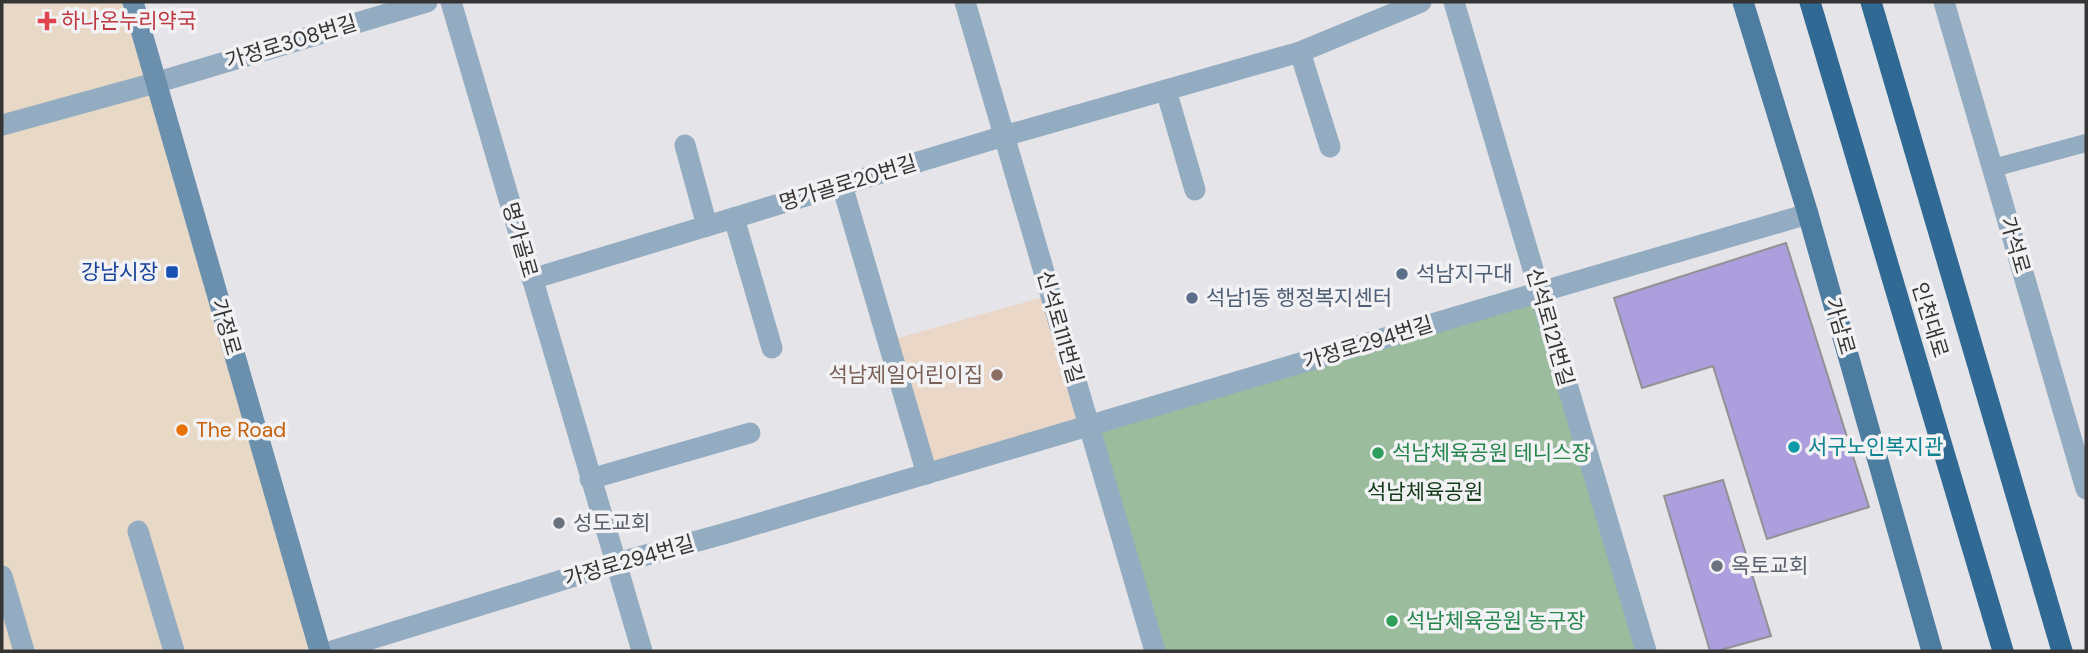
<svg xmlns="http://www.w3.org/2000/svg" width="2088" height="653" font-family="'DM Sans','Noto Sans KR',sans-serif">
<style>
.commercial{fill:#e8d8c6}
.education{fill:#ebd7c8}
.green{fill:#9bbc9d}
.building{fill:#ad9edd;stroke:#929295;stroke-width:2}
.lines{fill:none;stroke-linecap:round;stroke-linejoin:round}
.lane{stroke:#93acc1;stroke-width:18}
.street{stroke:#93acc1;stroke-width:21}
.secondary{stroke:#6a90ae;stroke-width:21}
.primary{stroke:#4c7ca0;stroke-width:21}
.highway{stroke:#2f6994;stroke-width:21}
.health-dot{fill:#e0444e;stroke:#f2f2f5;stroke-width:2.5}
.transit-dot{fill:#1a4fb4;stroke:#f2f2f5;stroke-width:2.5}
.service-dot{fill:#5c6f8a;stroke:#f2f2f5;stroke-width:2.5}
.education-dot{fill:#8d6e63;stroke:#f2f2f5;stroke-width:2.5}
.food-dot{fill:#e8710a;stroke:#f2f2f5;stroke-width:2.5}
.culture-dot{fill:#0f9aa8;stroke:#f2f2f5;stroke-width:2.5}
.leisure-dot{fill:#2e9e5b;stroke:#f2f2f5;stroke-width:2.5}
.worship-dot{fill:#6b7280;stroke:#f2f2f5;stroke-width:2.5}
.labels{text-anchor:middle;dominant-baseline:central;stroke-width:7;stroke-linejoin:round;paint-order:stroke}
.health-label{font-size:21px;fill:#be3a42;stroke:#f2f2f5;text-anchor:start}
.street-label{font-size:21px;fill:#353536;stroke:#f2f2f5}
.transit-label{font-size:21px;fill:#164399;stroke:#f2f2f5;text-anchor:end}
.service-label{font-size:21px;fill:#4e5e75;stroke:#f2f2f5;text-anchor:start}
.education-label{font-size:21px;fill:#785e54;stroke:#f2f2f5;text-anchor:end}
.food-label{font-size:21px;fill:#c56008;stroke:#f2f2f5;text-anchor:start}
.culture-label{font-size:21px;fill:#0d838f;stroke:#f2f2f5;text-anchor:start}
.leisure-label{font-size:21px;fill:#27864d;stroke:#f2f2f5;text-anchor:start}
.park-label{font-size:21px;fill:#123918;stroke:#f2f2f5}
.worship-label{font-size:21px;fill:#5b616d;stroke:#f2f2f5;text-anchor:start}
</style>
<rect width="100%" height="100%" fill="#e5e4e8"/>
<polygon class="commercial" points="2,2 122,2 309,648 299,651 2,651"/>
<polygon class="education" points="1050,295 1089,426 927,474 888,341"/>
<polygon class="green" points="1540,292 1643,651 1155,651 1089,426"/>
<g class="building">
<polygon points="1786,243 1869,507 1767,539 1713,366 1642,388 1614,298"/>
<polygon points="1723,480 1771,636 1717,651 1710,651 1664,496"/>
</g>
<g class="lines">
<polyline class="lane" points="1993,168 2086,143"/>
<g class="street">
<polyline points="451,2 642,651"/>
<polyline points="965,2 1155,651"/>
<polyline points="1454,2 1646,651"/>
<polyline points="1944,2 2086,489"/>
<polyline points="1300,52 1330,147"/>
<polyline points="1166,90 1195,190"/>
<polyline points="2,125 155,83 427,2"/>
<polyline points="685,145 707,226"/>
<polyline points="842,185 927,474"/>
<polyline points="734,218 772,348"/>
<polyline points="532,279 1004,136 1300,52 1421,2"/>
<polyline points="590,479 750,433"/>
<polyline points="138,531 174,651"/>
<polyline points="2,576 24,651"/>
<polyline points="332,651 617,563 723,534 1540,292 1808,214"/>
</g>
<polyline class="secondary" points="133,2 320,651"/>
<polyline class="primary" points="1743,2 1808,214 1932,651"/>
<g class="highway">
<polyline points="1810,2 2003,651"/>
<polyline points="1871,2 2062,651"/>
</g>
</g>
<path class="health-dot" d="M43.5 10.5h7v7h7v7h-7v7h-7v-7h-7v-7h7z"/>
<rect class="transit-dot" x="165" y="265" width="14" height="14" rx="3.5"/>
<g class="service-dot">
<circle cx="1402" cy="274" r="7"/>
<circle cx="1192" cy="298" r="7"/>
</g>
<circle class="education-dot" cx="997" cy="375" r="7"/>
<circle class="food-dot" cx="182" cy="430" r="7"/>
<circle class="culture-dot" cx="1794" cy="447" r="7"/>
<g class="leisure-dot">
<circle cx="1378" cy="453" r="7"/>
<circle cx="1392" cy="621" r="7"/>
</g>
<g class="worship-dot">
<circle cx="559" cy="523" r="7"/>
<circle cx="1717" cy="566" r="7"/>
</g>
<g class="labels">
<g class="health-label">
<text x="61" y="21">하나온누리약국</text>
</g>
<g class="street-label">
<text transform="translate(291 42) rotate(-17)">가정로308번길</text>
<text transform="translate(848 183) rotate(-17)">명가골로20번길</text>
<text transform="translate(520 240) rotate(74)">명가골로</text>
<text transform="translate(2015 245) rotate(74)">가석로</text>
<text transform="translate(1930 320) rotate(73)">인천대로</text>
<text transform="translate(1840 326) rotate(74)">가남로</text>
<text transform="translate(226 327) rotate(74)">가정로</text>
<text transform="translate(1060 327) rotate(74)">신석로111번길</text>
<text transform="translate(1550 327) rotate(74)">신석로121번길</text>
<text transform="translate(1368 343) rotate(-17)">가정로294번길</text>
<text transform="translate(629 561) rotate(-16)">가정로294번길</text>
</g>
<g class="transit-label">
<text x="158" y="272">강남시장</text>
</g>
<g class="service-label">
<text x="1416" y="274">석남지구대</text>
<text x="1206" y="298">석남1동 행정복지센터</text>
</g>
<g class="education-label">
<text x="983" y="375">석남제일어린이집</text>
</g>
<g class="food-label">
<text x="196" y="430">The Road</text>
</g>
<g class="culture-label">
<text x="1808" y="447">서구노인복지관</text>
</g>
<g class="leisure-label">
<text x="1392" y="453">석남체육공원 테니스장</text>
<text x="1406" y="621">석남체육공원 농구장</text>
</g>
<g class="park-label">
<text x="1425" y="492">석남체육공원</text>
</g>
<g class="worship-label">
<text x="573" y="523">성도교회</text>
<text x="1731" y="566">옥토교회</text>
</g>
</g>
<rect width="2088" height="653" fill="none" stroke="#353536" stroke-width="7"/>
</svg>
